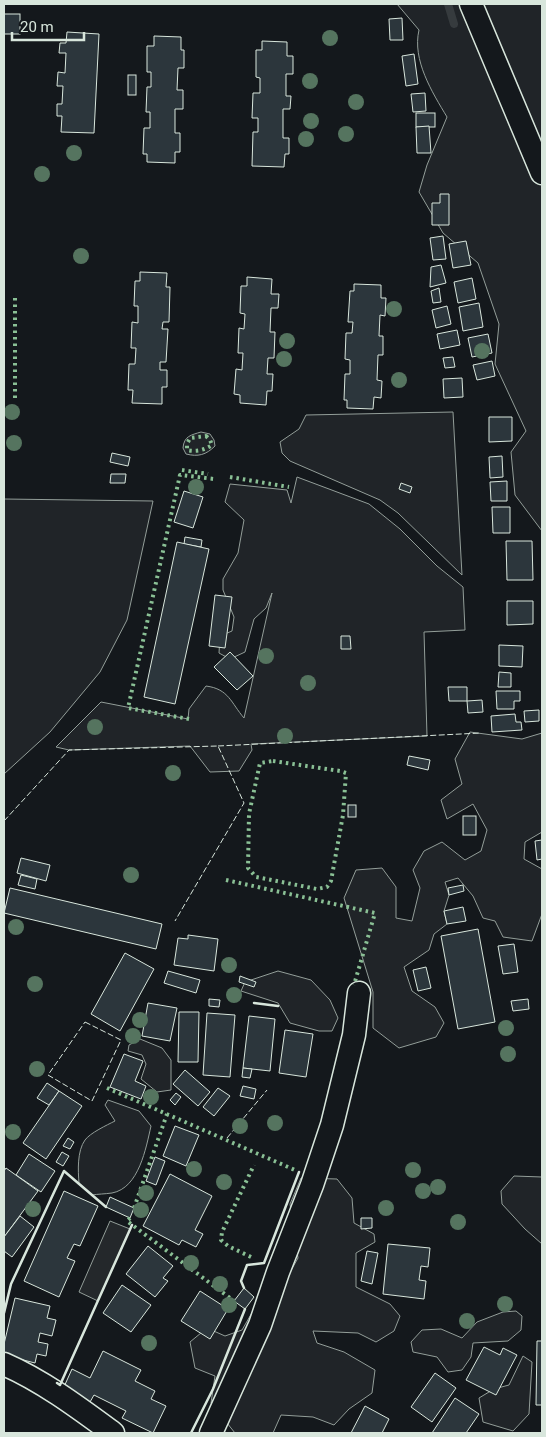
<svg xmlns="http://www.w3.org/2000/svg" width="546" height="1437" font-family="Roboto,sans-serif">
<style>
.green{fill:#202428;stroke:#939e99}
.parking{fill:#24282b;stroke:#939e99}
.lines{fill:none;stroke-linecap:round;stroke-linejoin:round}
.stream{stroke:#363b3e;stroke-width:8}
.building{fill:#2c363c;stroke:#d8e6dc}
.minor-casing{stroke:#d8e6dc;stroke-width:25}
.minor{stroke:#14181c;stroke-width:22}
.hedge{stroke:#8ac095;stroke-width:4;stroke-dasharray:2.5 4;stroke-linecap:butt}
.fence{stroke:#d8e6dc;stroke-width:1;stroke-dasharray:6 2.5;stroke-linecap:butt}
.wall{stroke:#d8e6dc;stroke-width:2.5}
.tree{fill:#55745f}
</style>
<rect width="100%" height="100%" fill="#14181c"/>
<g class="green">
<path d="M397 4H542V531L515 495 511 452 526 431 495 364 499 324 478 263 443 233 419 192 427 165 447 117C432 92 412 60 419 30Z"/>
<polygon points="453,412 462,575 398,513 380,500 290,461 282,453 280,442 299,429 306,415"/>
<path d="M201 432 210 434 214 440 215 446C206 455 198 457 186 454L183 448C184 436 191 435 201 432Z"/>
<path d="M297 477 369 504 400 529 437 566 463 587 465 630 424 632 427 736 251 744 252 750 239 771 210 772 190 746 69 750 56 747 101 702 188 719 189 709 206 686C229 689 231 703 244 718L272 593 266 608 254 619 245 652 230 659 219 653 220 636 232 631 234 617 223 590V579L238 553 244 520 225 502 230 484 287 490 291 503Z"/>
<polygon points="4,499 153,501 127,620 100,672 50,732 4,774"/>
<polygon points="470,732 522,739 542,733 542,832 525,842 524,859 542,869 542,914 532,941 503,937 495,921 483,918 473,896 458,878 445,882 449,895 444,911 447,924 434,934 429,950 404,967 412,991 435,1007 444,1023 436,1037 399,1048 373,1028 373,992 344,898 356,870 382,868 396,887 396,918 412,921 420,888 413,870 424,851 442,842 465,860 481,851 487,830 473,804 447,819 441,800 462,784 455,759"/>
<polygon points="278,971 311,980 330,1000 338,1018 332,1031 319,1031 290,1023 278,1003 241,991 245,982"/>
<polygon points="140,1039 162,1048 171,1060 171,1090 157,1092 141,1079 146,1064 142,1055 128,1051 129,1045"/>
<path d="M108 1100 139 1111 151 1126C146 1148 139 1188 112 1193 105 1194 98 1194 92 1195L79 1183C78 1171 77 1151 85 1140 90 1133 107 1125 115 1121L105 1105Z"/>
<polygon points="514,1176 542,1177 542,1244 525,1229 502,1204 501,1191"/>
<polygon points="301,1178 337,1179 352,1198 354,1223 374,1234 375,1242 356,1253 356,1287 390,1304 400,1316 394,1331 376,1342 358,1333 313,1331 317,1343 344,1352 375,1370 372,1393 349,1409 334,1425 313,1417 281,1415 273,1433 235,1433 211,1403 215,1376 195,1368 190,1342 207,1328 225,1336 242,1330 261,1297 284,1283 298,1258 290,1204"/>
<polygon points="516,1311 522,1316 521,1330 508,1341 473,1343 471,1357 462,1370 448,1372 437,1357 413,1352 411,1342 422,1330 441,1329 462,1338 477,1322 503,1312"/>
<polygon points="523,1356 532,1362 529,1414 513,1431 483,1422 479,1398 494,1389 509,1385"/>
</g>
<polygon class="parking" points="110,1221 130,1229 98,1301 79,1292"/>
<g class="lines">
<polyline class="stream" points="448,4 454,24"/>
</g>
<g class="building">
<rect x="4" y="14" width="16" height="20"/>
<polygon points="402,18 403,40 390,40 389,19"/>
<polygon points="67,32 99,34 94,133 61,132 62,116 57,116 57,104 62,104 63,86 57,86 58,72 65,73 66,53 59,53 60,43 66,43"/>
<polygon points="154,36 181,37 181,50 184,50 184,68 178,68 177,90 183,90 183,109 175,109 175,133 180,133 180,152 175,152 175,163 147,162 147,154 143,154 144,128 150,128 150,112 146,112 147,87 151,87 151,72 147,72 147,46 154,46"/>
<polygon points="262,41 287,42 287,56 293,56 293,74 286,74 286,96 291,96 290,109 283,109 283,138 289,138 289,154 285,154 284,167 252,166 253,132 258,132 258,118 252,118 253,93 260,93 260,78 256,77 256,50 262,50"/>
<polygon points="414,54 418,84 406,86 402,56"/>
<rect x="128" y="75" width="8" height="20"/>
<polygon points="425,93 426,111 413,112 411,94"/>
<rect x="416" y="113" width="19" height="14"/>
<polygon points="429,126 431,153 417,153 416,127"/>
<polygon points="440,194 449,194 449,225 432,225 432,203 440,203"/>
<polygon points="443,236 446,259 433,260 430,238"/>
<polygon points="466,241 471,265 453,268 449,244"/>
<polygon points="441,265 446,283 430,287 431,267"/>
<polygon points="140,272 167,273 166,287 170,287 169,322 163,322 162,329 168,329 166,362 160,362 160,370 167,370 167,387 162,387 162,404 132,403 133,390 128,390 129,364 135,364 136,348 131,348 132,322 138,323 138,306 134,306 135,281 140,281"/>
<polygon points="247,277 272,279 271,294 279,294 278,308 271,308 270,332 275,332 274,358 268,358 267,374 273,374 272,391 267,391 266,405 240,403 240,395 234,394 236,369 242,370 243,353 238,353 239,328 244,329 245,314 240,313 241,286 247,286"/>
<polygon points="472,278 476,299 458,303 454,282"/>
<polygon points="354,284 381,285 381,298 386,298 385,316 380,315 379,336 383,336 383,355 378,355 377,380 382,381 381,398 374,397 373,409 347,408 347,400 344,400 345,374 350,374 350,360 345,359 346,333 352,333 353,322 348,322 350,291 354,291"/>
<polygon points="439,288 441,302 433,303 431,291"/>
<polygon points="479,303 483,327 463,331 459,307"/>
<polygon points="447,306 451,324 436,328 432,310"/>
<polygon points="457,330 460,345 440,349 437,334"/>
<polygon points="488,334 492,353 472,357 468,338"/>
<polygon points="453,357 455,367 445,368 443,358"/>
<polygon points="492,361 495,376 477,380 473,365"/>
<polygon points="462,378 463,397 444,398 443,379"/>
<polygon points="489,417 512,417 512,441 489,442"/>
<polygon points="112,453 130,457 128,466 110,462"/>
<polygon points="502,456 503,477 490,478 489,457"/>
<polygon points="111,474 126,474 125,483 110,483"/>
<polygon points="507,481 507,501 491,501 490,482"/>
<polygon points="401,483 412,487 410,493 399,489"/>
<polygon points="184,491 203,497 193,528 174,522"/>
<polygon points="492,507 510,507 510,533 493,533"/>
<polygon points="185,537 202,540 201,547 184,544"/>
<polygon points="506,541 532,541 533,580 507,580"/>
<polygon points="177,542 209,549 175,704 144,697"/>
<polygon points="215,595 232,597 225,648 209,646"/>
<polygon points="507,601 533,601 533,624 507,625"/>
<polygon points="341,636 350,636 351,649 341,649"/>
<polygon points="499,645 523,646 522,667 499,666"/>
<polygon points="230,652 253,676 237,690 214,667"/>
<polygon points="499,672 511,673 511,687 498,687"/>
<polygon points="448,687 467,687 467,701 449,701"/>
<polygon points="496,691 520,691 520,701 514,701 514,709 497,709"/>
<polygon points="482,700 483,712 468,713 467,701"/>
<polygon points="539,710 539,721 525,722 524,711"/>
<polygon points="515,714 516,722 521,722 522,730 492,732 491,716"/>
<polygon points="409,756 430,760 428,770 407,765"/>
<rect x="348" y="805" width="8" height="12"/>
<rect x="463" y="816" width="13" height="19"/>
<polygon points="542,840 542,859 537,860 535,841"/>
<polygon points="21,858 50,865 46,881 17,873"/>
<polygon points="21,875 37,879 35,889 18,885"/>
<polygon points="463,885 464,891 449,895 448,888"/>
<polygon points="10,888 162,924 156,949 4,913"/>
<polygon points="463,907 466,921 447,924 444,911"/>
<polygon points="478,929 495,1022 458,1029 441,936"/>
<polygon points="188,935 218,939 214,971 174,965 178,938 188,939"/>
<polygon points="514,944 518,972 503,974 498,946"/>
<polygon points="125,953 154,969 120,1031 91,1014"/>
<polygon points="426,967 431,988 418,991 413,970"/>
<polygon points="168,971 200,980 196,993 164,983"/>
<polygon points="240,976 256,982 254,987 239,982"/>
<polygon points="209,999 220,1000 219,1007 209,1006"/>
<polygon points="528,999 529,1009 513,1011 511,1001"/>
<polygon points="148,1003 177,1008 170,1041 142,1036"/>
<polygon points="179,1012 199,1012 198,1062 178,1062"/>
<polygon points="207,1013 235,1015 230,1077 203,1075"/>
<polygon points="249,1016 275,1019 270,1071 243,1068"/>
<polygon points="285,1030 313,1034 306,1077 279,1073"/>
<polygon points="124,1054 143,1061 135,1081 146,1086 141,1099 110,1087"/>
<polygon points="243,1068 252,1069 250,1078 242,1077"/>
<polygon points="185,1070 210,1092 198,1106 173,1084"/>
<polygon points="47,1083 59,1091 49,1105 37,1098"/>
<polygon points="243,1086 256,1089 254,1099 240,1096"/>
<polygon points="218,1088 230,1096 214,1116 203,1107"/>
<polygon points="59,1091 82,1106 46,1159 23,1143"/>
<polygon points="176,1093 181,1097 175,1105 170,1100"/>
<polygon points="175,1126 199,1135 186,1166 163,1156"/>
<polygon points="68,1138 74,1142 70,1149 63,1146"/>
<polygon points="62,1152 69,1156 63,1166 56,1162"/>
<polygon points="29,1154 55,1171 41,1192 16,1175"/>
<polygon points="155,1157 165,1161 156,1185 146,1181"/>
<polygon points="6,1168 38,1191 4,1237 4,1171"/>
<polygon points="170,1174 212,1196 195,1230 203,1234 196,1247 182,1240 179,1245 143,1226"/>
<polygon points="64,1191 98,1206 80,1246 74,1244 67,1258 75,1261 59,1297 24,1281"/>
<polygon points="110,1197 134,1208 130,1218 106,1207"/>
<polygon points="20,1216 34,1227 12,1257 4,1251 4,1237"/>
<polygon points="361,1218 372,1218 372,1228 361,1229"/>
<polygon points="388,1244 430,1248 428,1267 421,1266 419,1280 426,1281 424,1299 383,1294"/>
<polygon points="148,1246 173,1266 163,1278 168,1281 155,1297 126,1274"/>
<polygon points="367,1251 378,1253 372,1284 361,1281"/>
<polygon points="122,1285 151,1305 131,1332 103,1313"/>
<polygon points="244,1288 254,1297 245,1309 234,1301"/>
<polygon points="200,1291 228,1309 210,1339 181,1321"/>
<polygon points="15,1298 50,1306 47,1318 56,1320 52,1336 40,1333 38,1342 48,1344 46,1356 37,1354 35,1363 4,1355 4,1344"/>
<polygon points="537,1341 542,1341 542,1405 536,1405"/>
<polygon points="484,1347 500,1355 503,1348 517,1355 496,1395 466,1380"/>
<polygon points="103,1351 141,1370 135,1381 155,1391 151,1399 166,1406 153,1433 122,1418 126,1411 94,1395 90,1402 63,1389 72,1369 90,1378"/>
<polygon points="435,1373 456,1388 432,1422 411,1407"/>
<polygon points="455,1398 479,1414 466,1433 432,1433"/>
<polygon points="365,1406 389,1419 382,1433 351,1433"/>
</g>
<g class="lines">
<defs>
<g id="minor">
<polyline points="471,4 542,173"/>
<path d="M4 1364C43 1381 79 1408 113 1433"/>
<polyline points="211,1433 260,1325 278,1272 312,1185 332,1125 354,1035 359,993"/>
</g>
</defs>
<use href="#minor" class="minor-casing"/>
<use href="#minor" class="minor"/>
<g class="hedge">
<polyline points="15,298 15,402"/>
<path d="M206 436 210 440 212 445C205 450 196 452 187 450V444L190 438Z"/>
<polyline points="182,470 208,474"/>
<polyline points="230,477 289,487"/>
<polyline points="189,719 128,708 180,475 214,479"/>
<polygon points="273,761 340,771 346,773 343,815 331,881 327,887 317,889 256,877 248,868 249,814 260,763"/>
<polyline points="226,880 375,913 354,985"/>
<polyline points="107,1088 295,1170"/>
<polyline points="134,1208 167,1114"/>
<polyline points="130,1218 127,1221 234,1301"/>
<polyline points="251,1257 228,1246 221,1240 222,1232 254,1165"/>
</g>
<g class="fence">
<polyline points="218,746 481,733"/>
<polyline points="4,821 69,750 218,746 244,803 175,921"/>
<polygon points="85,1022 121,1040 92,1101 48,1075"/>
<polyline points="227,1138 267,1090"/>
</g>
<g class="wall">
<polyline points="254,1003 278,1006"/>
<polyline points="244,1288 241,1281 247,1265 264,1263 299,1172"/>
<polyline points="4,1313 11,1284 64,1171 106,1207"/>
<polyline points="57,1383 60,1385 132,1225"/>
<polyline points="191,1433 213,1389 245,1309"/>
</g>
</g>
<g class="tree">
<circle cx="330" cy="38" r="8"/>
<circle cx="310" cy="81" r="8"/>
<circle cx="356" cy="102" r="8"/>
<circle cx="311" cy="121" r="8"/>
<circle cx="346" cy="134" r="8"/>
<circle cx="306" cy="139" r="8"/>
<circle cx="74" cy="153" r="8"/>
<circle cx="42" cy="174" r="8"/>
<circle cx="81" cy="256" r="8"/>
<circle cx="394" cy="309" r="8"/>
<circle cx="287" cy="341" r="8"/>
<circle cx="482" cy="351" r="8"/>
<circle cx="284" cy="359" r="8"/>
<circle cx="399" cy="380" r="8"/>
<circle cx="12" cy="412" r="8"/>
<circle cx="14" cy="443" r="8"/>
<circle cx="196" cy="487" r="8"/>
<circle cx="266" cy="656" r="8"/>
<circle cx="308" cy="683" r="8"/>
<circle cx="95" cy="727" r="8"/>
<circle cx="285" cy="736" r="8"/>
<circle cx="173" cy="773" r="8"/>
<circle cx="131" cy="875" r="8"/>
<circle cx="16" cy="927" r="8"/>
<circle cx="229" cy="965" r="8"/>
<circle cx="35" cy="984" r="8"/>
<circle cx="234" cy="995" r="8"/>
<circle cx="140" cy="1020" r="8"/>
<circle cx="506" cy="1028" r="8"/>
<circle cx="133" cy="1036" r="8"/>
<circle cx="508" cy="1054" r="8"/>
<circle cx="37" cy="1069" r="8"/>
<circle cx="151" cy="1097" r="8"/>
<circle cx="275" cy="1123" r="8"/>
<circle cx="240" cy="1126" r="8"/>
<circle cx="13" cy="1132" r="8"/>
<circle cx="194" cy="1169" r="8"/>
<circle cx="413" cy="1170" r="8"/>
<circle cx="224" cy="1182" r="8"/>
<circle cx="438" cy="1187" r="8"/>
<circle cx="423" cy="1191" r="8"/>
<circle cx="146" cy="1193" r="8"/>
<circle cx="386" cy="1208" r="8"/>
<circle cx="33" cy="1209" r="8"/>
<circle cx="141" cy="1210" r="8"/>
<circle cx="458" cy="1222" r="8"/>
<circle cx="191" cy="1263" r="8"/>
<circle cx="220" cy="1284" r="8"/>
<circle cx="505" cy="1304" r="8"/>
<circle cx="229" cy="1305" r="8"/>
<circle cx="467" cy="1321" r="8"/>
<circle cx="149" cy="1343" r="8"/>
</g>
<rect width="546" height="1437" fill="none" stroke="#d8e6dc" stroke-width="10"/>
<path d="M12 32v8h72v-8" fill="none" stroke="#d8e6dc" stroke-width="2.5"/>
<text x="20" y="32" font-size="15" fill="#d8e6dc" stroke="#14181c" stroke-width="4" paint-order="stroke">20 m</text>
</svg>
